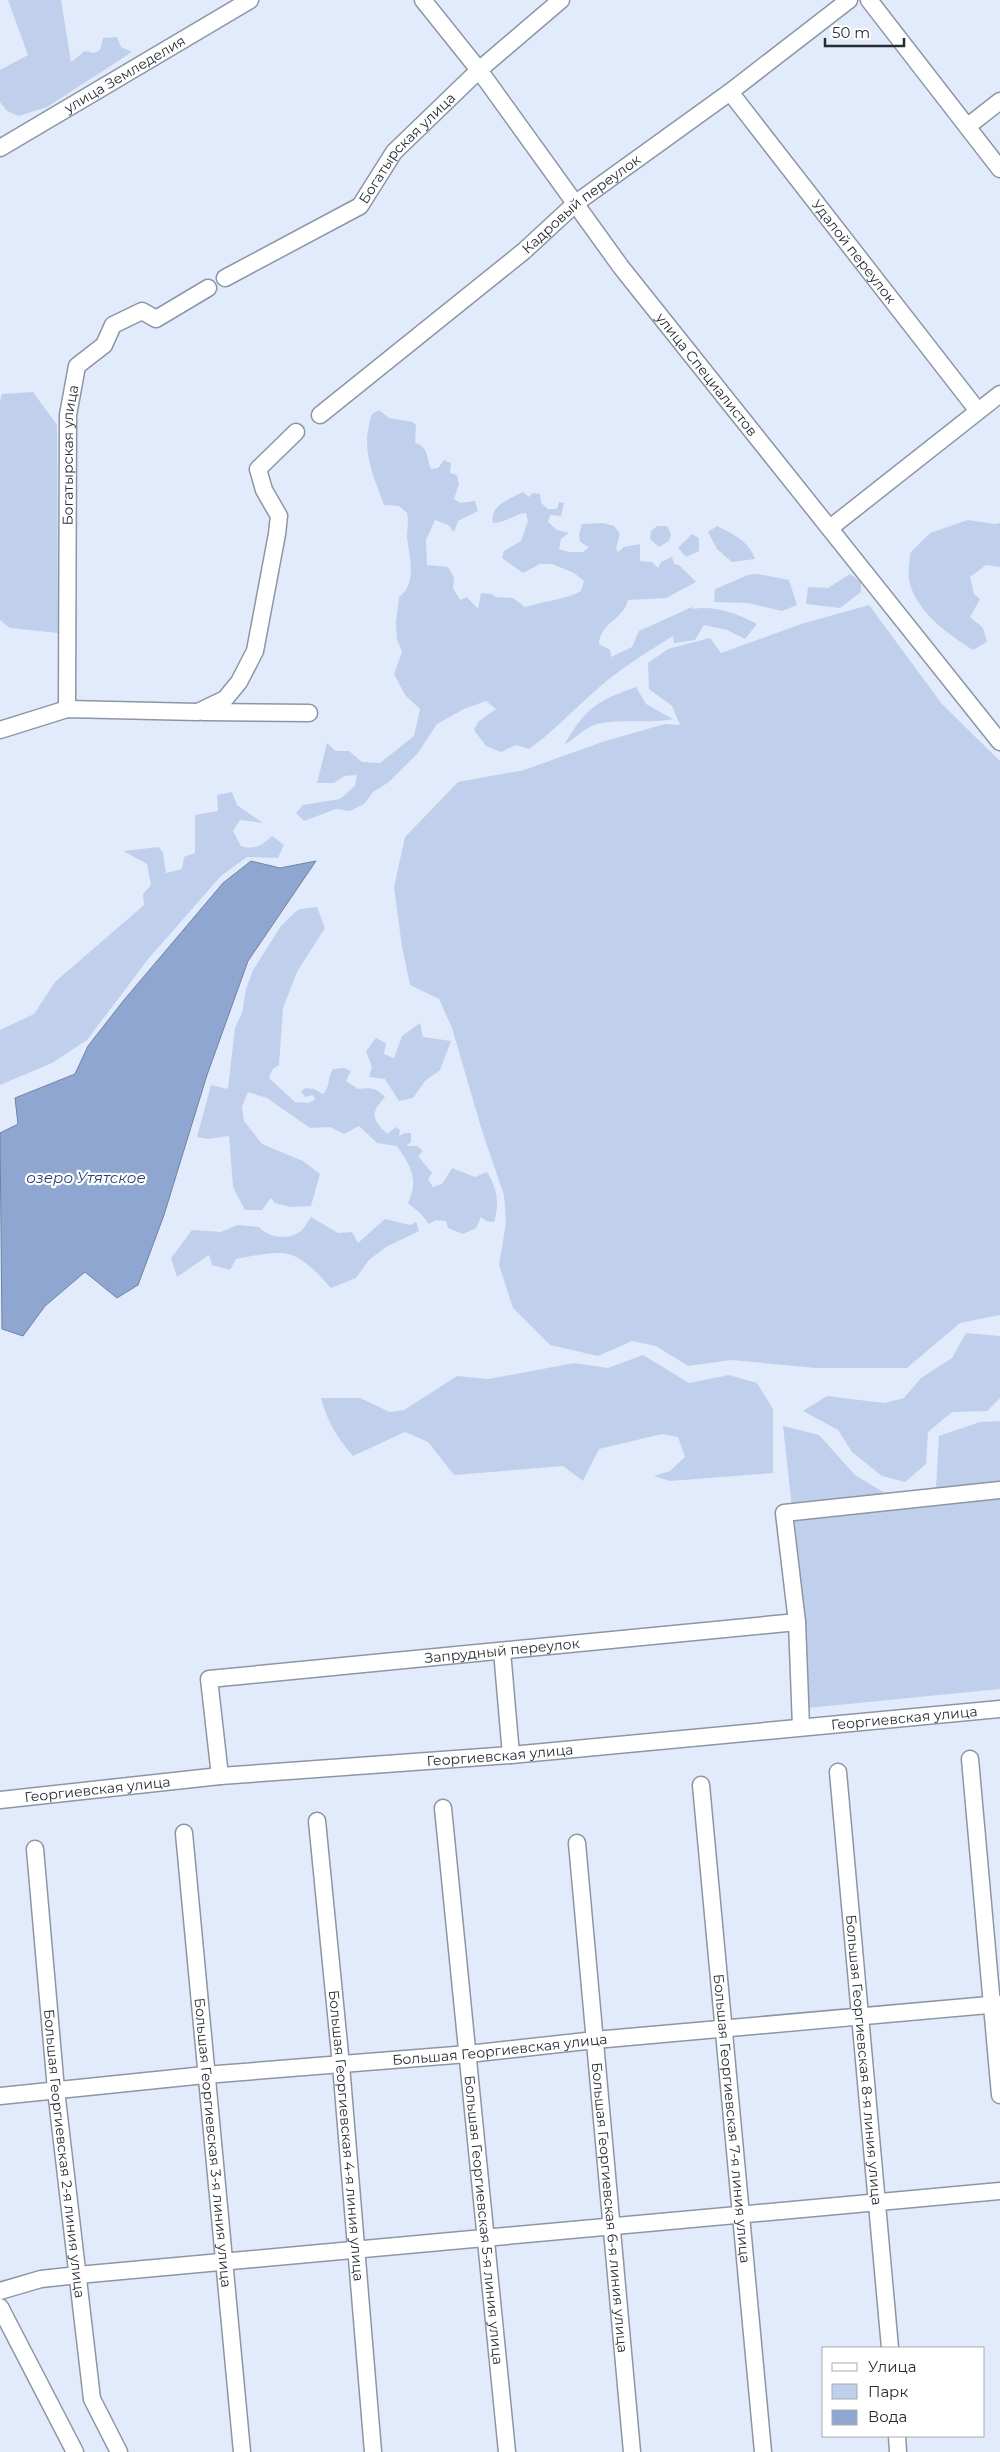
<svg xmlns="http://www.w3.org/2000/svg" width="1000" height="2452" font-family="Montserrat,sans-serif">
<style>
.green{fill:#c0d0ec}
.water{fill:#8fa7d0;stroke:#7082a1}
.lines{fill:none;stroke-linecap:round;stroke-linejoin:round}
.minor-casing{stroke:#8d96a4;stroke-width:19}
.minor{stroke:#fff;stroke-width:16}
.labels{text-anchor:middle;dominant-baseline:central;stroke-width:4.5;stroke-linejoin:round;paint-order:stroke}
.street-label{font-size:14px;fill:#282c32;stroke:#fff}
.water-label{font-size:15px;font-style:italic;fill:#264377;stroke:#fff}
</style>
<rect width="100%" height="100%" fill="#e1ebfb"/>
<g class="green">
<polygon points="8,0 61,0 71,62 85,51 94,53 100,50 103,38 117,37 121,47 132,52 47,107 19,116 7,111 0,102 0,70 28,55"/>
<polygon points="33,392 57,425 58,633 10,628 0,620 0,401 2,394"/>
<path d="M379 410 389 418 413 422 416 425 415 443C429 447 426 457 431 469L438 468 444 460 451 463 450 473 457 475 459 484 454 499 460 503 475 501 478 511 458 521 454 532 448 525 435 520 426 540 427 565 448 567 454 577 453 588 460 600 467 597 478 609 481 593 492 594 495 597 513 598 525 607C541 602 567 599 581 591L584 581 574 573 552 564H540L523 573 502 558 504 551 521 541 528 521 526 513C514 514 506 523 493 523 489 505 510 499 523 492L529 497 533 493 540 494 541 503 548 509H557L559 502 564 503 561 516 550 515 548 522 557 530 569 533 561 539 559 549 569 552H583L589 547 580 542 579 534 582 524 603 523 614 526 620 534 616 548 618 552 624 547 640 544V561L652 562 658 568 661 562 672 557 674 564 679 565 696 582 666 598 628 600C624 619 600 623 599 644L610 650 611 657 632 647 639 631 692 607 693 609C713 605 739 614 757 624L745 639 727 630 704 625 695 640 674 643 673 636C646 653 619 669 595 691 573 710 553 732 529 749L516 745 501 752 486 746 474 730 478 722 496 709 486 701 464 709 437 724 418 753 389 782 373 792 364 804 350 811 336 809 304 821 296 813 303 805 340 799 355 786 357 775 344 776 334 783H317L327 743 336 751H349L362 762 380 763 414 736 420 709 405 695 394 674 402 652 397 639 396 623 399 597C418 583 409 557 407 537 407 529 409 522 407 513L399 506 384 505C372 472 360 449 372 414Z"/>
<path d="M968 520 995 524 1000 523V567L986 565 970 577 974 594 980 599 970 617 983 628 987 642 973 650C948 634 918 613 910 584 907 575 910 562 910 553L930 533Z"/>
<polygon points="657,526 667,526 671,534 669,541 659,547 650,539 651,531"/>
<path d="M717 526C733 534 749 541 755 559L732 562 717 549 708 532Z"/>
<polygon points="692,534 699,538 699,551 686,557 678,548"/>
<polygon points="758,574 789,580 797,605 782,611 748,603 714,602 715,589 748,575"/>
<polygon points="850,574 861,582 861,592 840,608 806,604 808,587 828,588"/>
<polygon points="869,605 942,704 1000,761 1000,1315 960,1323 907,1368 816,1368 731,1360 688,1366 656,1346 632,1341 598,1356 550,1345 513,1308 499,1265 506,1223 504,1195 483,1134 452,1028 439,999 410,985 402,947 394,887 405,837 458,782 524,770 605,741 665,724 680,725 672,706 649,689 648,663 668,649 710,638 721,653 801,624"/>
<path d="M636 687 646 704 673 719C648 724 617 718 594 725 584 729 574 739 564 745 586 708 596 701 636 687Z"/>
<path d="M232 792 237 805 263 823 240 820 233 831 241 846C255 850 261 846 272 836L284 845 278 858 247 857 221 876 149 958 87 1040 52 1063 0 1085V1030L34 1014 55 982 144 905 143 894 151 885 147 864 123 851 159 847 163 853 166 873 182 869 184 857 195 853V815L218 811 217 795Z"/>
<path d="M317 907 325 928 297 972 283 1008 279 1065 272 1070 269 1078 295 1102 308 1103 315 1100 313 1095 305 1097 301 1092 305 1088 314 1089 323 1094C331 1086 327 1077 333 1069L344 1068 351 1071 346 1081 358 1089C370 1087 377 1088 385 1097 370 1113 372 1119 387 1134L396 1127 400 1130 399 1136 405 1133H411V1142L406 1146H417L423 1151 418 1156 432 1173 428 1179 433 1187 442 1184 452 1168 475 1177 487 1172C497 1188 500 1203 494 1222L486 1221 481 1217 476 1228 463 1234 448 1228 446 1221 436 1220 429 1224 420 1213 408 1203C419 1180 411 1166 397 1146L377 1143 359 1126 344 1134 330 1127 310 1128 267 1098 248 1092 242 1107 244 1121 262 1144 303 1161 320 1174 311 1206 290 1207 275 1203 271 1198 262 1210H245L233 1187 229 1136 208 1139 197 1137 211 1085 228 1089 235 1028 242 1013 246 989 253 970 281 926 295 912 300 909Z"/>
<polygon points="420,1023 423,1037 451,1041 440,1070 425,1081 413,1098 399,1101 385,1079 369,1077 372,1067 366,1051 376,1038 386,1043 384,1054 394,1058 402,1036"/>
<path d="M311 1217 338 1233 352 1232 358 1243 385 1219 410 1225 416 1222 419 1231 386 1247 369 1260 356 1278 331 1288C294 1247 289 1249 236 1259L230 1270 212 1265 209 1255 177 1277 171 1258 192 1230 221 1232 237 1225 259 1227C268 1238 290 1241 302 1230 305 1227 308 1221 311 1217Z"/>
<polygon points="966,1333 1000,1336 1000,1398 987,1411 952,1412 928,1432 926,1464 905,1482 882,1476 852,1452 838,1430 803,1411 827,1396 884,1403 904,1398 921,1378 952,1358"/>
<path d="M643 1355 689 1383 729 1375 757 1383 773 1409V1473L670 1481 654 1476 670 1471 685 1457 678 1437 662 1434 599 1449 583 1481 563 1466 454 1475 428 1442 405 1432 353 1456C337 1438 327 1421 321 1398H360L390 1412 404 1410 457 1376 489 1379 574 1363 608 1368Z"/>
<polygon points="1000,1421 1000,1689 808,1708 804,1617 783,1426 819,1435 855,1475 893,1498 936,1487 939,1436 980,1422"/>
</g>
<polygon class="water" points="251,861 280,868 316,861 248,961 207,1075 164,1215 138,1285 117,1298 85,1272 45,1306 23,1336 2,1329 0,1133 18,1124 15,1098 75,1074 88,1046 124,1000 223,883"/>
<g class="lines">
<defs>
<g id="minor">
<path id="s1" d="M423 0 479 70 621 267 1000 742"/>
<polyline points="869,0 1000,169"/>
<path id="s2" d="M730 92 978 411"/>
<polyline points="968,126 1000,101"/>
<path id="s3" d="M0 148 250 0"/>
<path id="s4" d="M225 278 360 206 394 152 479 70 561 0"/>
<path id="s5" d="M320 415 524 251 576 203 730 92 849 0"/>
<polyline points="830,528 1000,394"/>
<path id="s6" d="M67 709 68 415 77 366 104 345 113 325 142 311 156 319 208 288"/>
<polyline points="203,712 309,713"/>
<polyline points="0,730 67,709 198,712 225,699 239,682 255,651 277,534 279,516 264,490 258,469 296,432"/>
<polyline points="502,1651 511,1755"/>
<polyline points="801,1727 797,1622 784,1513 1000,1490"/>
<polyline points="970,1759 1000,2095"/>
<path id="s7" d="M838 1772 890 2348"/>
<path id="s8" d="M220 1776 209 1679 797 1622"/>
<path id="s9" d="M701 1785 763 2452"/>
<path id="s10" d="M0 1800 220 1776 511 1755 1000 1709"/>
<path id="s11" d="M443 1808 507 2452"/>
<path id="s12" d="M317 1821 341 2065 373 2452"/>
<path id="s13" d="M184 1833 242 2452"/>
<path id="s14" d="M577 1843 632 2452"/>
<path id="s15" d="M35 1849 56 2090 92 2399 119 2452"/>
<path id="s16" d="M0 2096 205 2075 468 2054 595 2040 1000 2004"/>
<polyline points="0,2291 41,2279 78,2275 1000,2191"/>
<polyline points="0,2307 75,2452"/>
<polyline points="897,2436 898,2452"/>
</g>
</defs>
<use href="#minor" class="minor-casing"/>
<use href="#minor" class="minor"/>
</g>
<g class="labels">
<g class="street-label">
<text stroke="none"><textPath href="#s3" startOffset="145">улица Земледелия</textPath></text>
<text stroke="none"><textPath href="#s4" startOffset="228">Богатырская улица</textPath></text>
<text stroke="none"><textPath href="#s5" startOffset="336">Кадровый переулок</textPath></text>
<text stroke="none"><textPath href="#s2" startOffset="202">Удалой переулок</textPath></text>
<text stroke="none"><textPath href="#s1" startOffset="470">улица Специалистов</textPath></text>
<text stroke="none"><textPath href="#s6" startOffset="254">Богатырская улица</textPath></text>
<text stroke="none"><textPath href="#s8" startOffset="392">Запрудный переулок</textPath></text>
<text stroke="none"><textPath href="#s10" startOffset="908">Георгиевская улица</textPath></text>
<text stroke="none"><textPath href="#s10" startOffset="502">Георгиевская улица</textPath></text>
<text stroke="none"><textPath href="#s10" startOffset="98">Георгиевская улица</textPath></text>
<text stroke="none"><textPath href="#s16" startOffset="502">Большая Георгиевская улица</textPath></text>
<text stroke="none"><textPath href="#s7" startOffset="289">Большая Георгиевская 8-я линия улица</textPath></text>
<text stroke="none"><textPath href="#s9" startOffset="335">Большая Георгиевская 7-я линия улица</textPath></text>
<text stroke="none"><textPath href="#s12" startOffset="316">Большая Георгиевская 4-я линия улица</textPath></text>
<text stroke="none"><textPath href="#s13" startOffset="311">Большая Георгиевская 3-я линия улица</textPath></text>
<text stroke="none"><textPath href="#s15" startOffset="306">Большая Георгиевская 2-я линия улица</textPath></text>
<text stroke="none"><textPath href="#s14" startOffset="366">Большая Георгиевская 6-я линия улица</textPath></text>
<text stroke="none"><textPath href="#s11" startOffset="414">Большая Георгиевская 5-я линия улица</textPath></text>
</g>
<g class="water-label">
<text x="86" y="1177">озеро Утятское</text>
</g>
</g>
<rect x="822" y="2347" width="162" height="90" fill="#ffffff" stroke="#a9abad"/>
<rect x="832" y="2363" width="25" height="8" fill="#ffffff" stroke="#a9abad"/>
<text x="868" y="2372" font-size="15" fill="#282c32">Улица</text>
<rect x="832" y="2384" width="25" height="15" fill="#c0d0ec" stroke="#a9abad"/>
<text x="868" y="2397" font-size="15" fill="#282c32">Парк</text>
<rect x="832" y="2410" width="25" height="15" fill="#8fa7d0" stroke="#a9abad"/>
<text x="868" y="2422" font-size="15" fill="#282c32">Вода</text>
<path d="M825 38v8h79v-8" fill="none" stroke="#282c32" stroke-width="2.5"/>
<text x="832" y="38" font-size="15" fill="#282c32" stroke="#ffffff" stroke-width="4" paint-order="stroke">50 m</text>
</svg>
